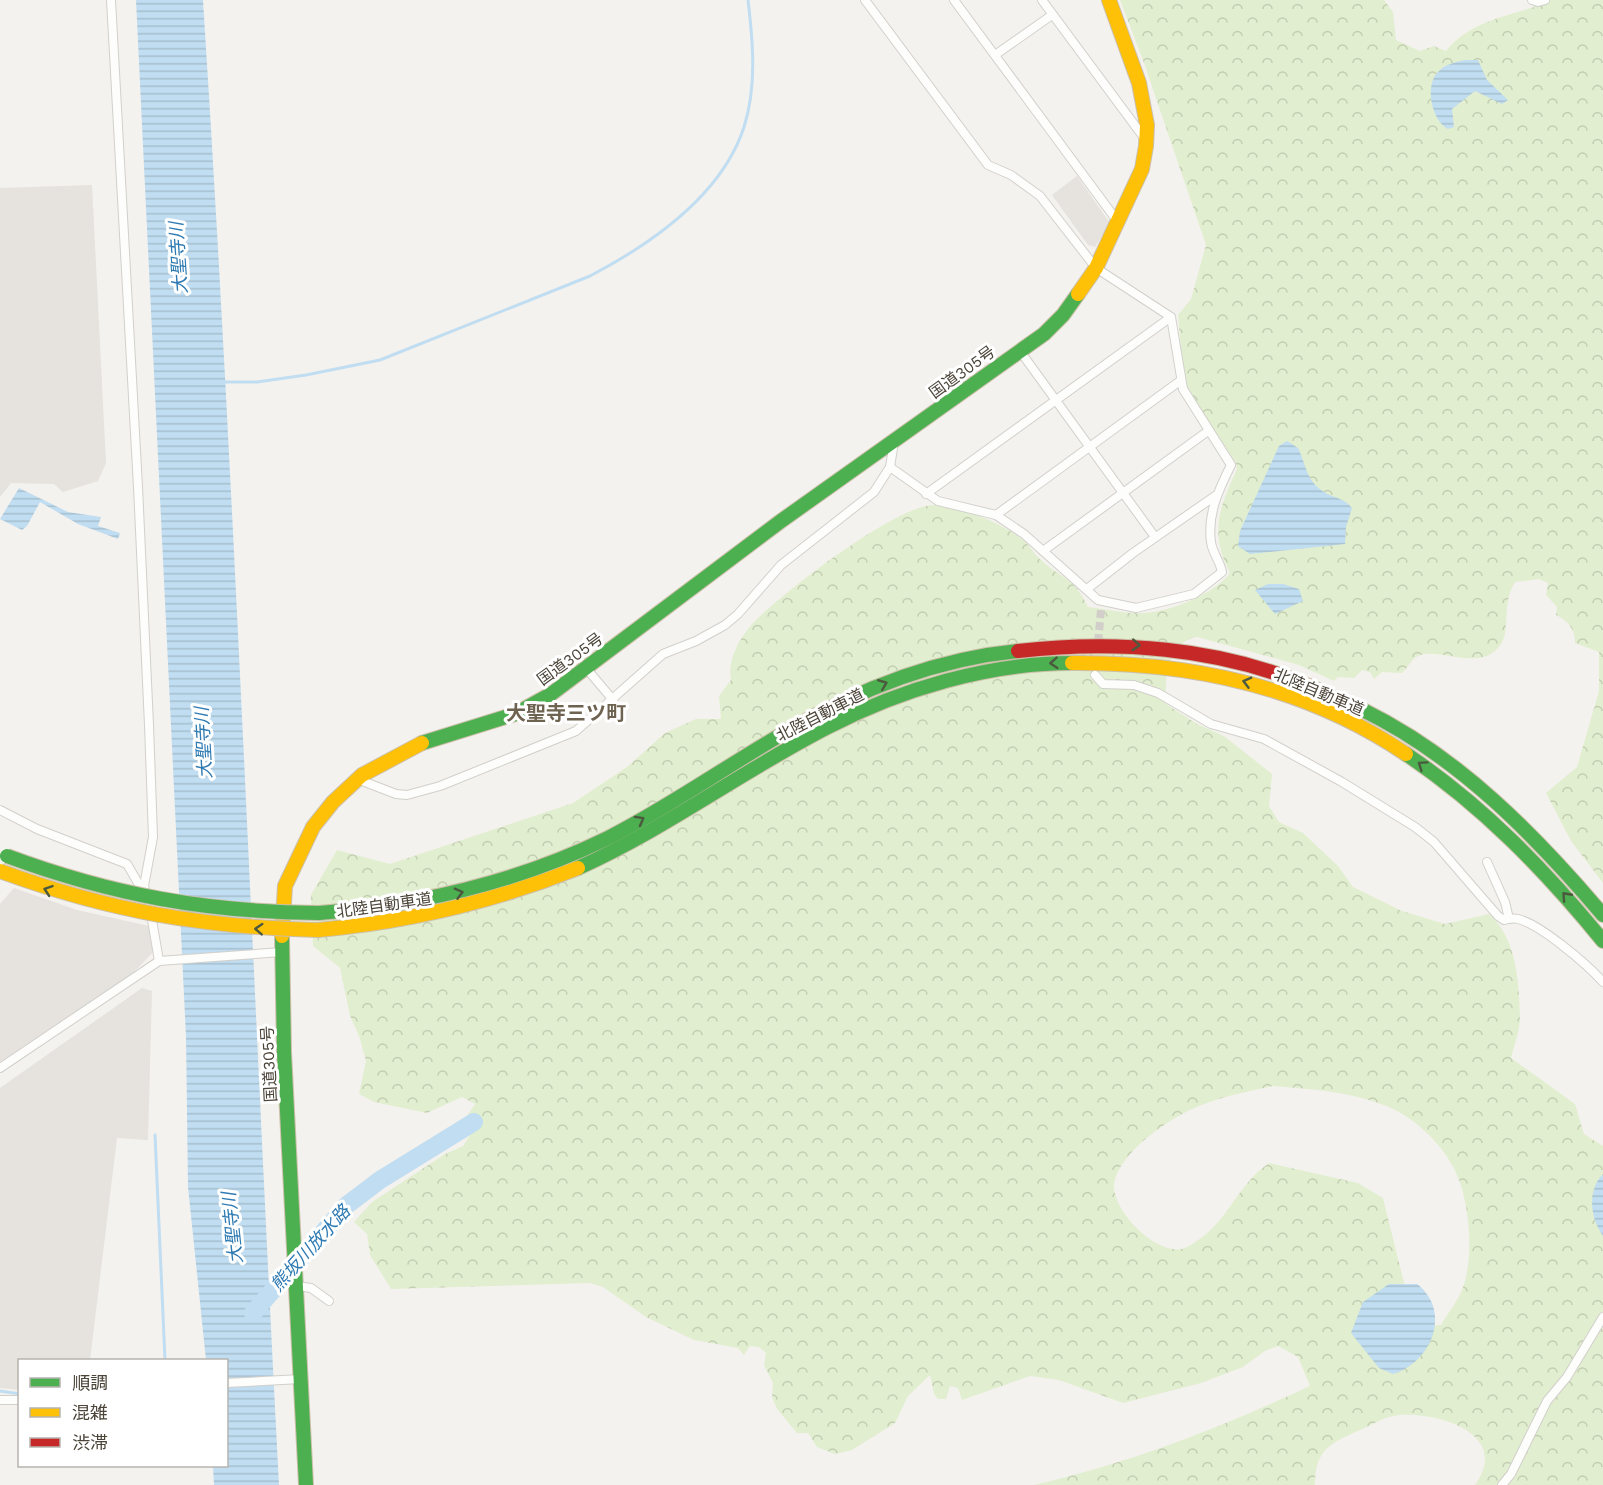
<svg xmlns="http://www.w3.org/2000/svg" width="1603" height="1485" font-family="'Work Sans','Noto Sans JP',sans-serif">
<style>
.industrial{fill:#e6e2de}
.forest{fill:url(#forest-crowns);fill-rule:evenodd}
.parking{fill:#e6e3df}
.water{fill:url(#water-rules)}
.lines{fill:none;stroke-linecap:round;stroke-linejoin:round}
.stream{stroke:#c0ddf1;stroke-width:3}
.river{stroke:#c0ddf1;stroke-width:18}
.street-tunnel{stroke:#d2cfca;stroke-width:8;stroke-dasharray:8 4;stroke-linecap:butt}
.street-casing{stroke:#d2d0cb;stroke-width:10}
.fast-casing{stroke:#ccbfa9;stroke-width:16}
.slow-casing{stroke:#ccbfa9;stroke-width:16}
.jam-casing{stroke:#ccbfa9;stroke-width:16}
.street{stroke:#fdfdfc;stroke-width:8}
.fast{stroke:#4caf50;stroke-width:14}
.slow{stroke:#ffc107;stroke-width:14}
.jam{stroke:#c62828;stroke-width:14}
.fast-bridge-casing{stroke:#ccbfa9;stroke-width:16;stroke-linecap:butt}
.slow-bridge-casing{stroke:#ccbfa9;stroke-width:16;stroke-linecap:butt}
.fast-bridge{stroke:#4caf50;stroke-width:14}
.slow-bridge{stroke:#ffc107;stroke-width:14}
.oneway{stroke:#4b593e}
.labels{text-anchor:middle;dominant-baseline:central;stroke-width:6;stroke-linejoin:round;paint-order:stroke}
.street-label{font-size:16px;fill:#4b4439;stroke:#fff}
.water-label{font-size:18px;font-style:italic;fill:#2e7ab2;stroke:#fff}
.quarter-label{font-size:20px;font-weight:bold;fill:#6e6250;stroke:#fff}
</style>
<defs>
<pattern id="forest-crowns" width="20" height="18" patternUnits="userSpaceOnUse" patternTransform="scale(1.5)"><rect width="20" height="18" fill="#e1eecf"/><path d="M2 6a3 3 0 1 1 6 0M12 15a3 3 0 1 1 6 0" fill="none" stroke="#c3cdb2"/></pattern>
<pattern id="water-rules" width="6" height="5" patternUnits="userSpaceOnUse" patternTransform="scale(1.5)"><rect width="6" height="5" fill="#c0ddf1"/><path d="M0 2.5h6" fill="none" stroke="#a6bfcf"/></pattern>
</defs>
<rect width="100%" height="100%" fill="#f4f2ee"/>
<g class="industrial">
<polygon points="92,185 106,463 98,481 63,492 54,484 11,483 0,497 0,188"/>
<polygon points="14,888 77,910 149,926 155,950 132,974 0,1062 0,904"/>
<polygon points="142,988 152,991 148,1140 117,1138 90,1360 20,1360 19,1390 0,1388 0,1088"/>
</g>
<path class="forest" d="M1120 0H1384L1393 12 1396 40 1420 51 1434 46 1446 51C1467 24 1502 17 1534 7L1537 0H1603V883L1571 841 1546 793 1577 767 1599 691V652L1575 643C1575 629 1568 621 1556 615L1557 607 1546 595 1548 583 1539 579 1515 582C1501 605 1511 629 1501 644 1482 674 1439 646 1418 656 1411 659 1408 668 1402 673L1382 672 1374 679 1370 672 1362 670 1354 678 1338 677 1334 681 1299 665 1197 637C1166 643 1165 677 1166 704L1197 724 1224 736 1272 774 1269 806 1279 822 1303 833 1338 866 1353 887 1402 911 1445 924 1489 914C1517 938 1519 983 1520 1017 1520 1030 1514 1046 1511 1058L1575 1104 1584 1134 1603 1146V1485H1475C1512 1433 1437 1412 1399 1415 1386 1416 1372 1425 1360 1430 1330 1443 1315 1450 1315 1485H1034C1133 1462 1217 1429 1310 1386L1298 1357 1278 1346 1265 1351 1243 1367 1201 1383 1123 1403 1059 1380 1030 1376 962 1400 958 1388 950 1386 946 1399H938L934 1394 930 1375 908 1396 895 1423 852 1450 835 1454 817 1447 808 1433H797L777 1409 772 1397 773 1383 764 1365 766 1353 759 1347 750 1346 744 1355 738 1348 694 1340 669 1328 646 1317 603 1287 590 1283 391 1289 370 1255 367 1234 354 1222 372 1202 445 1154 463 1146 473 1130 467 1116 475 1104 462 1097 427 1113 374 1102 359 1094 366 1061 359 1036 350 1016 340 968 313 946 311 895 337 850 390 864 573 803 627 767 665 733 696 719H721L719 696 731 680C727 659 741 635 756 620 784 592 897 504 935 505 960 506 1004 524 1023 540 1030 546 1034 554 1041 560 1064 581 1073 576 1088 607 1106 609 1126 614 1144 613 1170 612 1214 594 1230 573 1209 533 1219 508 1237 469L1236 463 1198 407 1184 380 1178 315 1191 299 1206 245 1144 63ZM1273 1086C1313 1089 1352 1092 1389 1107 1414 1118 1439 1141 1452 1165 1470 1195 1475 1257 1462 1290 1457 1302 1448 1313 1441 1325L1428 1326 1408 1299 1383 1198 1358 1183 1269 1163C1234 1187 1229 1225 1187 1247 1160 1261 1106 1207 1115 1179 1125 1147 1175 1114 1207 1103 1228 1095 1251 1091 1273 1086Z"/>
<polygon class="parking" points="1077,176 1110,223 1095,247 1088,245 1052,195"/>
<g class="water">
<path d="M136 0H203C235 495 253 990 279 1485H214L213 1466H226V1360H206L188 1187 186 1037Z"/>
<path d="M1465 60H1478L1487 80 1508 100 1502 104 1475 91 1452 109 1454 127 1448 129C1431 120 1424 84 1439 71 1446 64 1456 62 1465 60Z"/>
<path d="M1287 441 1298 448C1306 464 1306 481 1324 492 1333 498 1345 498 1352 508L1346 527 1345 544 1250 554 1238 546 1240 531 1279 446Z"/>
<polygon points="19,488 68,512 101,517 98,526 120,533 118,539 78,524 40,502 27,526 22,530 0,519"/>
<polygon points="1268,584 1283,584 1299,589 1303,601 1275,614 1255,590"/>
<path d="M1603 1174V1236C1590 1218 1587 1190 1603 1174Z"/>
<path d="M1389 1284H1417C1452 1311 1432 1362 1393 1374L1379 1368 1351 1333 1363 1302Z"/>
</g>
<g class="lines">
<g class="stream">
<path d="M223 382H257L306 375 380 360 590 276C651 244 722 195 744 127 757 86 753 42 748 0"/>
<polyline points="155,1135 165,1360"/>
<polyline points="0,1391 20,1394"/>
</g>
<polyline class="river" points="253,1313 347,1205 380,1180 474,1122"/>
<polyline class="street-tunnel" points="1096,666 1101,610"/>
<defs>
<g id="street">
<polyline points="111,0 138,487 149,725 153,837 144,886 148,901"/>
<path d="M865 0 988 165 1011 175 1040 196 1096 268 1171 317 1183 389 1231 465C1219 489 1207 514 1211 542 1212 552 1220 561 1222 572L1194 594 1136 608 1098 600 1024 534 996 515 938 501 890 467"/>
<polyline points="954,0 1118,222"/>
<polyline points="1042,0 1145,139"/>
<polyline points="1532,0 1538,2 1545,0"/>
<polyline points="995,55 1052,15"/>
<polyline points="1020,351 1155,537"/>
<polyline points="926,494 1171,317"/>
<polyline points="996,515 1180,381"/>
<polyline points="1043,551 1208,431"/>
<polyline points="1087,589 1133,553 1215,496"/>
<polyline points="586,668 613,700"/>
<path d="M1095 675 1103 684 1134 685 1158 693 1211 724 1264 739 1342 782 1415 827 1434 842 1498 916 1504 920C1508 919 1514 918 1518 919 1540 924 1588 965 1603 982"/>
<polyline points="357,779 396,794 407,795 440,786 576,731 663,654 696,641 725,625 738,614 781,565 874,492 890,467 894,442"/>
<polyline points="0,810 37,829 127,864 138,883 144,886"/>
<polyline points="1487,862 1505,902 1509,919"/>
<polyline points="151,914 159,961"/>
<polyline points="0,1068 159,961 282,952"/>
<polyline points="297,1286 311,1288 329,1301"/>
<polyline points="226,1383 301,1379"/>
<polyline points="0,1400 20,1400"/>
<polyline points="1502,1485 1511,1474 1547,1401 1567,1377 1603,1317"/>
</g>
<g id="fast">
<path d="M1309 686C1327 694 1345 702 1363 710 1459 757 1535 835 1603 915"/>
<polyline points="422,743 515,714 551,694 781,521 1044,334 1063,315 1078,294"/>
<path d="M1406 754C1482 805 1545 870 1603 941"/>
<path d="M578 868C665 829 742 771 828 727 901 689 989 663 1072 663"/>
<path d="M319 913C420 905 516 883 608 838 669 807 725 767 784 733 855 691 936 659 1018 651"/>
<polyline points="282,936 284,1052 306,1485"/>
</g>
<g id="slow">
<polyline points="1078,294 1096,268 1142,169 1146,146 1147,125 1139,83 1109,0"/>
<path d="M1072 663C1190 662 1307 687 1406 754"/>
<path d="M318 930C409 922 493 902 578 868"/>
<polyline points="282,936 285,886 313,827 333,802 362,775 422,743"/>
</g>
<path id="jam" d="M1018 651C1115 640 1218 647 1309 686"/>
</defs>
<use href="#street" class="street-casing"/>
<use href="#fast" class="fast-casing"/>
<use href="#slow" class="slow-casing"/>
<use href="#jam" class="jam-casing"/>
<use href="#street" class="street"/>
<use href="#fast" class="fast"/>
<use href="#slow" class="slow"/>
<use href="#jam" class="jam"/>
<defs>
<path id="fast-bridge" d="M7 856C112 895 207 912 319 913"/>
<path id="slow-bridge" d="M0 871C109 911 202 927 318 930"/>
</defs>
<use href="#fast-bridge" class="fast-bridge-casing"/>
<use href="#slow-bridge" class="slow-bridge-casing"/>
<use href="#fast-bridge" class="fast-bridge"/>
<use href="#slow-bridge" class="slow-bridge"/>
</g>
<defs><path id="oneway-chevron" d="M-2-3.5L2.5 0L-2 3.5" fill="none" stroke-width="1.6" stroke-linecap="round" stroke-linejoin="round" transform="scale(1.5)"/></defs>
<g class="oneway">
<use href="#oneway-chevron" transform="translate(1136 645) rotate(3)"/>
<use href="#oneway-chevron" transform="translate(1054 663) rotate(176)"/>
<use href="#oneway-chevron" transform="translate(1247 682) rotate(-165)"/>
<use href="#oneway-chevron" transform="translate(883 684) rotate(-22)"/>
<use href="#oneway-chevron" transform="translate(1422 765) rotate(-145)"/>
<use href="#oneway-chevron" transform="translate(640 820) rotate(-29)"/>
<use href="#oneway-chevron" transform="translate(48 890) rotate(-161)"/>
<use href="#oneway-chevron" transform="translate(459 893) rotate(-15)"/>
<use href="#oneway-chevron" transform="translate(1566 896) rotate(-132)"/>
<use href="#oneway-chevron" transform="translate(259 929) rotate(-177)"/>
</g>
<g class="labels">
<g class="street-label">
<text transform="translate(962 372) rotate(-36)">国道305号</text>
<text transform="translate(570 659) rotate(-36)">国道305号</text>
<text transform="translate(1319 692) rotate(23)">北陸自動車道</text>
<text transform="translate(820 715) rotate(-27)">北陸自動車道</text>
<text transform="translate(384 905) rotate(-8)">北陸自動車道</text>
<text transform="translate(269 1064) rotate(-93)">国道305号</text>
</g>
<g class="water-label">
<text transform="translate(178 258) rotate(-94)">大聖寺川</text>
<text transform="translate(203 743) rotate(-93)">大聖寺川</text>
<text transform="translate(232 1228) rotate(-96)">大聖寺川</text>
<text transform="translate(310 1248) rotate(-48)">熊坂川放水路</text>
</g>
<g class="quarter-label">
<text x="566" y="713">大聖寺三ツ町</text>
</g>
</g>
<rect x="18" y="1359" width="210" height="108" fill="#ffffff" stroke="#b7b4b0" stroke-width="1.5"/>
<rect x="30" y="1378" width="30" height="9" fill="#4caf50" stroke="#b7b4b0" stroke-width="1.5"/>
<text x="72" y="1389" font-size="18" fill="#4b4439">順調</text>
<rect x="30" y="1408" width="30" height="9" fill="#ffc107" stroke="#b7b4b0" stroke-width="1.5"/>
<text x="72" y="1419" font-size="18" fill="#4b4439">混雑</text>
<rect x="30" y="1438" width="30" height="9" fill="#c62828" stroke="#b7b4b0" stroke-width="1.5"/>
<text x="72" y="1449" font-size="18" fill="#4b4439">渋滞</text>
</svg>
